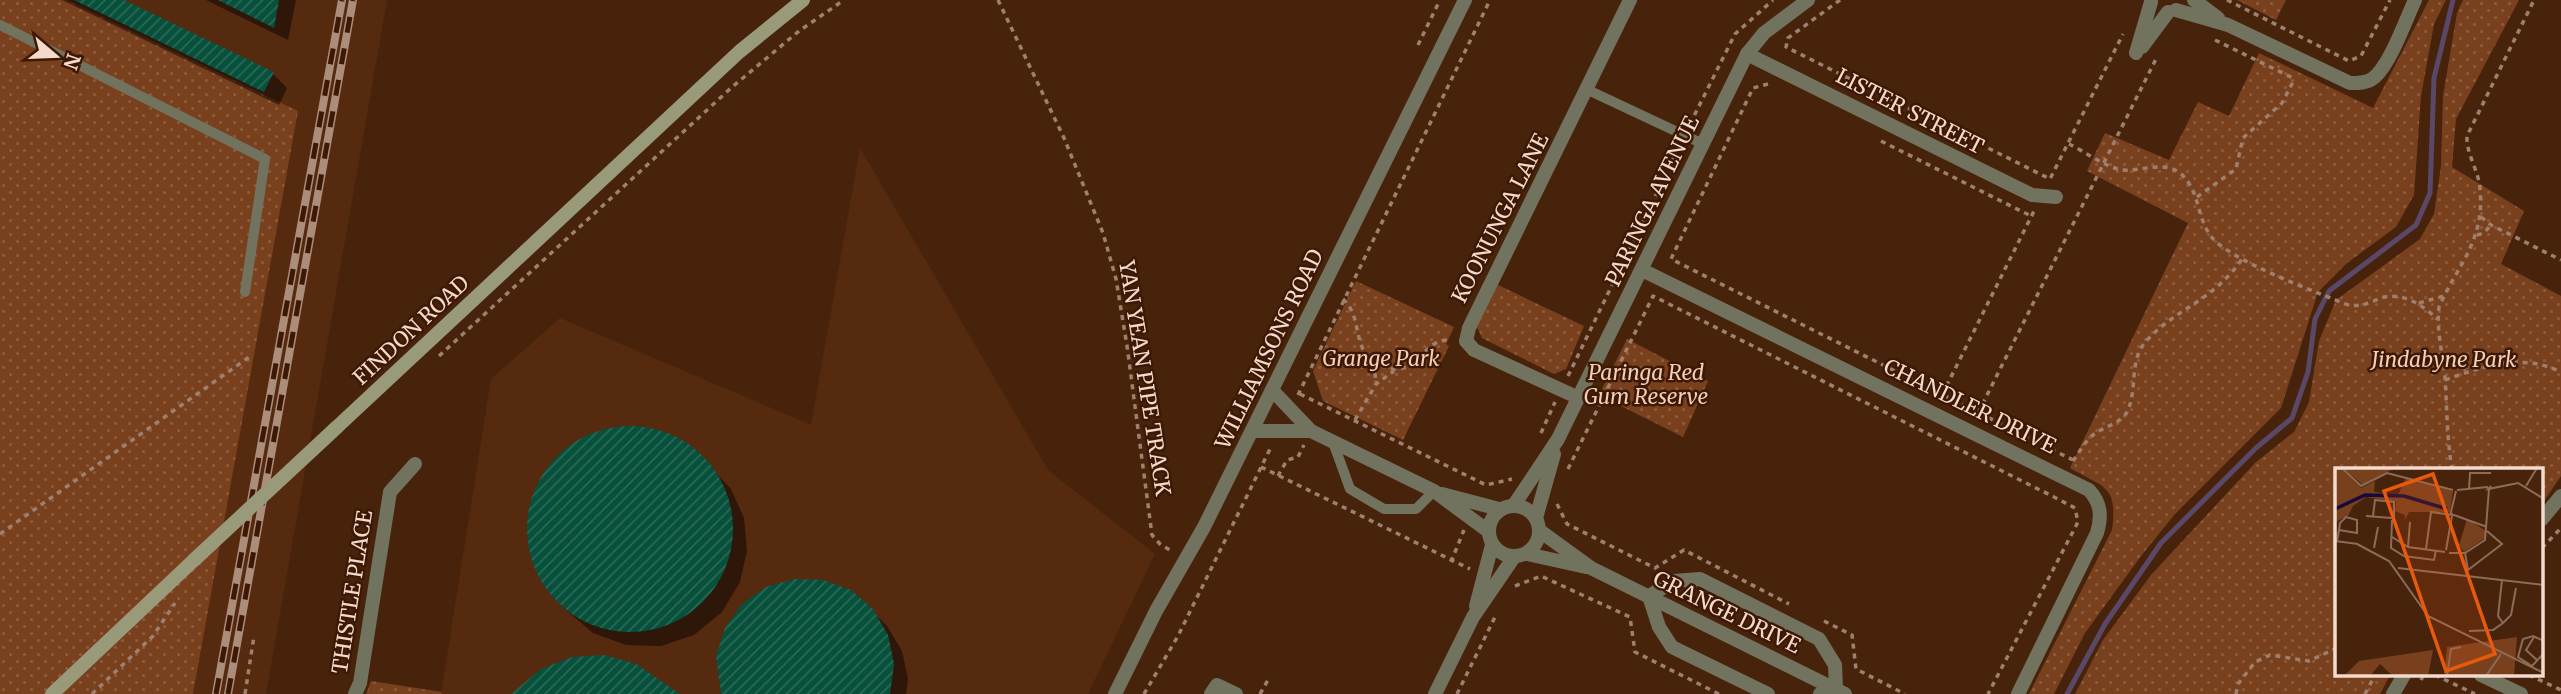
<svg xmlns="http://www.w3.org/2000/svg" width="2561" height="694" font-family="Merriweather,serif">
<style>
.built{fill:#562a0f}
.grass{fill:url(#grass-dots)}
.shadow{fill:#0007}
.lines{fill:none;stroke-linecap:round;stroke-linejoin:round}
.stream{stroke:#5a4868;stroke-width:5}
.building{fill:url(#building-hatch)}
.path{stroke:#9f806e;stroke-width:3.5;stroke-dasharray:5 5;stroke-linecap:butt}
.lane{stroke:#72735f;stroke-width:10}
.street{stroke:#72735f;stroke-width:14}
.secondary{stroke:#999a7a;stroke-width:14}
.rail-casing{stroke:#ab8d7c;stroke-width:8}
.rail{stroke:#3d1803;stroke-width:5;stroke-dasharray:16;stroke-linecap:butt}
.secondary-bridge{stroke:#999a7a;stroke-width:14}
.labels{text-anchor:middle;dominant-baseline:central;stroke-width:5;stroke-linejoin:round;paint-order:stroke}
.street-label{font-size:21px;fill:#f3dacd;stroke:#3d1803}
.park-label{font-size:21px;font-style:italic;fill:#f3cebb;stroke:#3d1803}
.inset-river{fill:none;stroke:#18093d;stroke-width:3.5}
.inset-road{fill:none;stroke:#8c6c59;stroke-width:2}
.view{fill:#e8590c;fill-opacity:0.15;stroke:#e8590c;stroke-width:3.5}
.inset-edge{fill:none;stroke:#f3dacd;stroke-width:3.5}
</style>
<defs>
<pattern id="grass-dots" width="8" height="8" patternUnits="userSpaceOnUse" patternTransform="scale(1.75)"><rect width="8" height="8" fill="#79401e"/><path d="M2 2h.1M6 6h.1" fill="none" stroke="#8c5b3e" stroke-width="1.8" stroke-linecap="round"/></pattern>
<pattern id="building-hatch" width="6" height="6" patternUnits="userSpaceOnUse" patternTransform="scale(1.75)"><rect width="6" height="6" fill="#06503c"/><path d="M-1 1l2-2M0 6l6-6M5 7l2-2" fill="none" stroke="#2b6957"/></pattern>
</defs>
<rect width="100%" height="100%" fill="#48230c"/>
<g class="built">
<polygon points="67,0 387,0 266,694 193,694 298,111"/>
<polygon points="860,148 1048,470 1155,554 1088,694 441,694 491,379 560,318 811,425"/>
</g>
<g class="grass">
<polygon points="0,0 67,0 298,111 193,694 0,694"/>
<polygon points="2237,0 2286,0 2276,20"/>
<path d="M2429 0H2446L2434 24 2421 96 2414 195 2396 227 2347 263 2318 292 2281 408 2175 514 2141 556 2085 633 2054 694H2029L2112 530C2118 486 2105 488 2070 468L2188 223 2087 171 2105 133 2169 160 2198 102 2229 116 2259 53 2373 108Z"/>
<polygon points="2463,0 2519,0 2456,119 2452,167 2524,211 2501,264 2561,296 2561,476 2542,504 2542,470 2337,470 2337,675 2390,675 2380,694 2075,694 2103,640 2151,575 2255,463 2294,432 2309,402 2319,341 2336,300 2420,239 2434,214 2441,166 2443,96 2457,13"/>
<polygon points="1356,281 1454,327 1446,344 1449,346 1403,440 1323,401 1313,371"/>
<polygon points="1498,285 1584,326 1566,369 1554,374 1482,338 1477,327"/>
<polygon points="1627,339 1708,381 1683,437 1599,395"/>
<polygon points="371,681 442,692 441,694 366,694"/>
</g>
<g class="shadow">
<polygon points="62,0 120,0 273,74 287,88 279,105"/>
<polygon points="206,0 296,0 288,40"/>
<polygon points="635,427 666,434 694,450 731,489 744,518 747,551 740,582 722,612 694,635 661,646 626,645 593,633 566,610 551,595 534,564 528,529 534,494 550,466 573,444 603,431"/>
<polygon points="872,611 887,626 902,651 908,679 906,694 722,694 718,657"/>
</g>
<g class="lines">
<polyline class="stream" points="2067,694 2105,624 2161,543 2256,448 2292,418 2308,372 2315,319 2329,291 2416,225 2430,193 2434,78 2453,0"/>
</g>
<g class="building">
<polygon points="74,0 124,0 274,72 264,92"/>
<polygon points="218,0 279,0 274,28"/>
<circle cx="630" cy="529" r="103"/>
<polygon points="794,579 823,580 851,590 873,609 888,635 894,664 890,694 721,694 716,656 725,628 742,604 766,587"/>
<polygon points="604,655 636,664 680,694 511,694 541,669 572,657"/>
</g>
<g class="lines">
<g class="path">
<polyline points="998,0 1064,138 1103,233 1116,279 1127,346 1152,535 1160,544 1173,552"/>
<polyline points="1840,0 1788,38 1786,47 2050,179 2123,34"/>
<polyline points="2227,0 2349,61 2361,56 2390,0"/>
<polyline points="2215,40 2295,79"/>
<polyline points="1418,45 1440,0"/>
<polyline points="1768,84 1753,88 1671,259 2073,460"/>
<polyline points="1690,124 1735,34 1773,0"/>
<polyline points="1881,141 2031,216"/>
<path d="M2069 144C2084 151 2105 167 2122 170 2141 172 2162 160 2180 173 2200 190 2196 215 2210 235 2227 260 2317 292 2348 305 2361 307 2369 303 2381 298 2401 291 2423 305 2437 319"/>
<polyline points="2197,197 2236,169 2243,138 2282,103 2294,80"/>
<polyline points="2481,217 2491,225 2561,260"/>
<polyline points="2477,235 2484,233 2491,225"/>
<path d="M1343 299C1364 318 1350 349 1378 364 1417 385 1424 334 1450 341"/>
<polyline points="2419,303 2444,296"/>
<polyline points="439,356 731,88 799,31 844,0"/>
<polyline points="2443,360 2470,371"/>
<polyline points="1374,363 1376,384"/>
<polyline points="1568,376 1679,147"/>
<path d="M2445 380C2484 366 2523 353 2561 372"/>
<polyline points="1300,394 1486,485 1512,479"/>
<polyline points="1298,395 1490,0"/>
<polyline points="1942,395 2035,209"/>
<polyline points="1978,413 2157,57"/>
<polyline points="1355,420 1376,384 1394,371"/>
<polyline points="1541,433 1555,402"/>
<path d="M2073 461C2079 453 2085 441 2093 435 2104 426 2122 424 2128 410 2138 387 2128 359 2148 339 2180 306 2213 301 2242 259"/>
<polyline points="1261,467 1470,569"/>
<polyline points="1568,469 1653,296 2054,497 2075,508 2078,522 1988,694"/>
<path d="M2452 470C2447 439 2447 409 2445 378 2443 354 2436 331 2439 307 2458 264 2485 241 2480 189 2479 171 2466 154 2467 136L2534 0"/>
<polyline points="1278,476 1287,460 1298,457 1304,445"/>
<polyline points="1557,504 1567,524 1655,568 1684,550 1789,604"/>
<polyline points="0,534 252,355"/>
<polyline points="2542,548 2561,528"/>
<polyline points="1451,562 1464,530"/>
<polyline points="1515,586 1541,576 1630,617 1635,652 1719,694"/>
<polyline points="1824,621 1852,635 1856,669 1905,694"/>
<polyline points="2435,675 2475,694"/>
<polyline points="2529,675 2561,690"/>
<polyline points="2421,680 2423,676 2429,675"/>
<polyline points="92,694 153,636 175,603"/>
<polyline points="245,694 254,636"/>
<polyline points="1144,694 1178,636 1272,445"/>
<polyline points="1260,694 1268,680"/>
<polyline points="1457,694 1496,615"/>
<polyline points="2236,694 2238,684 2255,662 2270,655 2309,661 2337,648"/>
<polyline points="2365,694 2375,675"/>
</g>
<g class="lane">
<polyline points="0,25 265,159 245,292"/>
<polyline points="1588,90 1703,144"/>
<polyline points="1333,442 1350,489 1384,509 1416,509 1434,491"/>
</g>
<g class="street">
<polyline points="2194,0 2218,18"/>
<path d="M2176 10 2228 25 2350 83C2358 83 2366 83 2372 79 2389 68 2406 19 2415 0"/>
<polyline points="2142,47 2168,12"/>
<polyline points="2136,53 2151,2"/>
<polyline points="1747,54 2032,195 2056,197"/>
<path d="M1642 270 2089 490C2101 503 2102 516 2097 533L2018 694"/>
<polyline points="1272,390 1311,431 1434,491 1488,531"/>
<polyline points="1579,398 1474,350 1466,341 1469,328 1630,0"/>
<polyline points="1252,431 1311,431"/>
<polyline points="1442,494 1499,509"/>
<polyline points="1514,505 1558,439 1747,54 1764,33 1808,0"/>
<circle cx="1514" cy="531" r="25"/>
<polyline points="1536,518 1554,454"/>
<polyline points="2542,519 2561,496"/>
<polyline points="1540,531 1591,568 1845,694"/>
<polyline points="1527,554 1586,567"/>
<polyline points="1476,606 1492,545"/>
<polyline points="2481,675 2521,694"/>
<polyline points="355,694 360,683 390,492 415,464"/>
<polyline points="1115,694 1156,611 1204,527 1465,0"/>
<polyline points="1211,694 1217,685 1236,694"/>
<polyline points="1435,694 1473,617 1514,557"/>
<polyline points="1768,694 1672,647 1659,627 1649,596 1674,581 1700,579 1819,639 1835,665 1836,689 1820,694"/>
<polyline points="2393,694 2404,675"/>
</g>
<g class="secondary">
<polyline points="337,427 739,52 803,0"/>
<polyline points="52,694 194,560"/>
</g>
<defs>
<g id="rail">
<polyline points="216,694 342,0"/>
<polyline points="228,694 353,0"/>
</g>
</defs>
<use href="#rail" class="rail-casing"/>
<use href="#rail" class="rail"/>
<polyline class="secondary-bridge" points="194,560 337,427"/>
</g>
<g class="labels">
<g class="street-label">
<text transform="translate(1910 111) rotate(27)">LISTER STREET</text>
<text transform="translate(1652 201) rotate(-64)">PARINGA AVENUE</text>
<text transform="translate(1500 218) rotate(-63)">KOONUNGA LANE</text>
<text transform="translate(411 330) rotate(-43)">FINDON ROAD</text>
<text transform="translate(1269 349) rotate(-64)">WILLIAMSONS ROAD</text>
<text transform="translate(1145 378) rotate(81)">YAN YEAN PIPE TRACK</text>
<text transform="translate(1970 406) rotate(26)">CHANDLER DRIVE</text>
<text transform="translate(352 592) rotate(-81)">THISTLE PLACE</text>
<text transform="translate(1727 612) rotate(26)">GRANGE DRIVE</text>
</g>
<g class="park-label">
<text x="1381" y="358">Grange Park</text>
<text x="2444" y="359">Jindabyne Park</text>
<text x="1646" y="372">Paringa Red<tspan x="1646" dy="24">Gum Reserve</tspan></text>
</g>
</g>
<g transform="translate(2335 468)">
<rect width="208" height="208" fill="#48230c"/>
<path d="M0 0H6L26 20 40 13 39 24 63 27 71 10 118 23 115 44H74L70 52V47L60 43 61 34 31 29 18 38 13 48 0 54ZM8 0H60L28 17ZM132 51 151 63 150 70 129 84 124 77ZM182 169 179 208H109L112 179ZM98 182 93 208H58L45 196 35 208H9L24 193Z" fill="#79401e"/>
<path class="inset-river" d="M0 41 30 27 69 28 112 41"/>
<path class="inset-road" d="M7 0 26 18 52 5 118 22M156 18 153 21 183 15 209 31M191 18 202 0M134 21 135 5H156M122 22 153 19M116 44 121 23M119 47 152 59M31 48 57 50M38 48 40 32 59 34V50M57 52 56 80 69 88 99 92 101 82M57 69 73 79 110 84M0 73 23 76M2 73 4 62 5 55 11 49 22 52V65L4 62M22 76 54 93 93 148 209 205M73 79 75 54M39 80 43 59M91 81 96 44 118 47 115 44M111 82 117 48M114 85H130L150 72 154 21M130 85 133 102 167 76 152 63M63 100 209 117M167 112 163 148 168 155M134 163 158 162 168 155 176 147 181 120M199 169 191 182 202 192M209 173 198 168 188 171 183 189 197 198 209 185M112 208 116 181 126 179M151 208 166 186"/>
<path class="view" d="M98 6 160 186 111 203 49 23Z"/>
<rect width="208" height="208" class="inset-edge"/>
</g>
<g transform="translate(56 56) rotate(109)" stroke="#3d1803" stroke-width="5" paint-order="stroke">
<path d="M0-5L12 26L0 18L-12 26Z" fill="#f3dacd"/>
<text y="-10" font-size="19" font-weight="bold" text-anchor="middle" fill="#f3dacd">N</text>
</g>
</svg>
